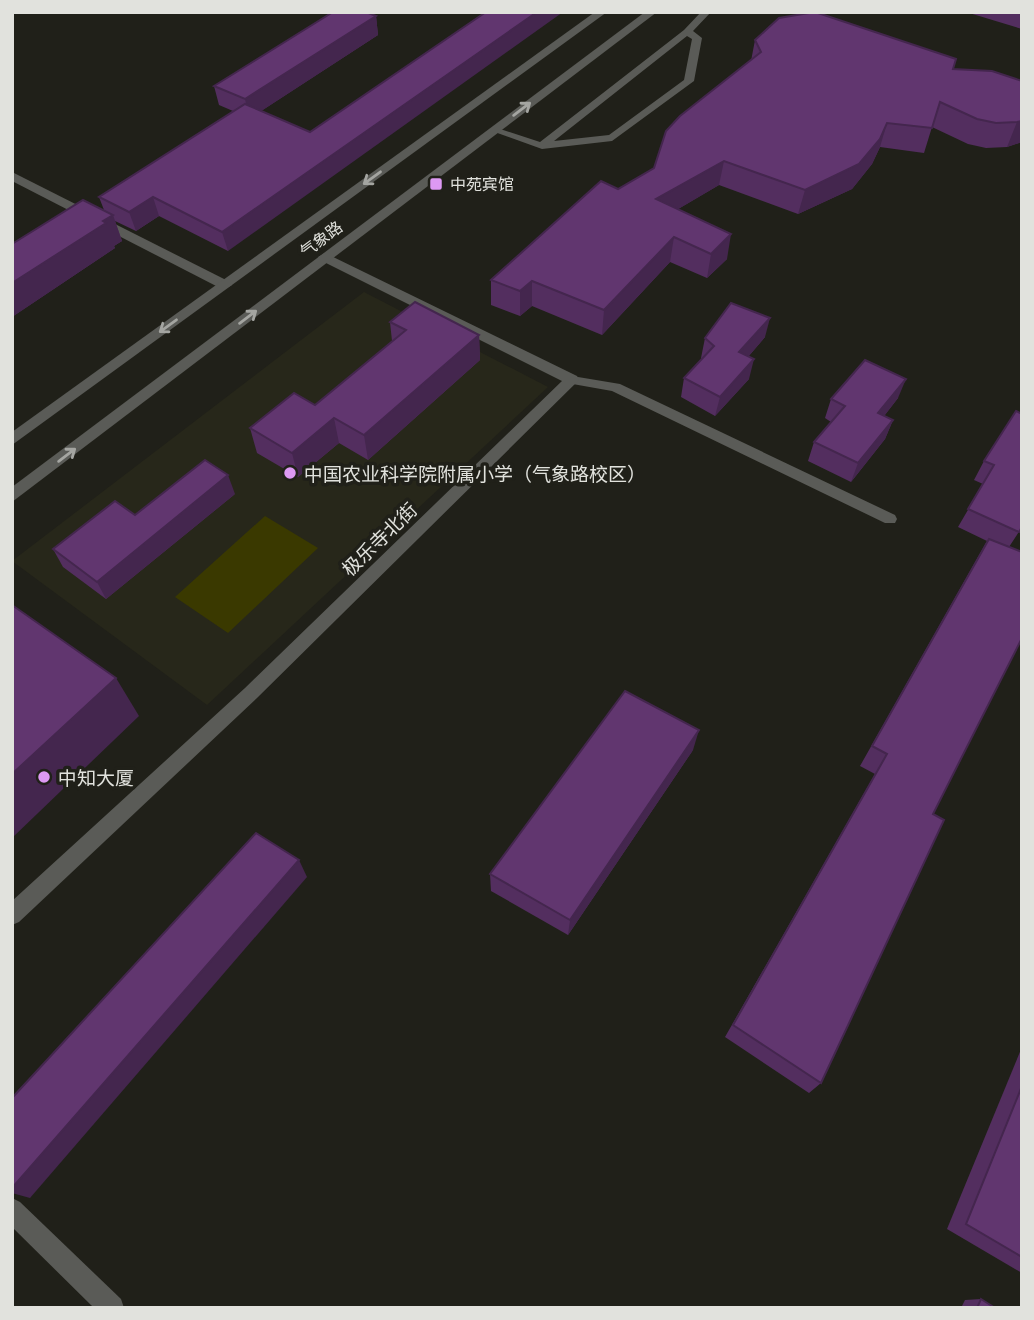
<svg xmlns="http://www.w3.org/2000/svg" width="1034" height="1320" font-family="'Golos Text','Noto Sans SC',sans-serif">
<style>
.built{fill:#27271a}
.green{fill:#3a3900}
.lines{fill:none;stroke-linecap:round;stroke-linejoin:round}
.service{fill:#5a5b57;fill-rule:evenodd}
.minor{fill:#5a5b57;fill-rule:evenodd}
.tertiary{fill:#5a5b57;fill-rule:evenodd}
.wall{fill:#532e5f}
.shaded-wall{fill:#44264e}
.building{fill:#61366f;stroke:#44264e;stroke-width:2}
.oneway{stroke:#a4a5a1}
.poi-dot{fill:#dd99f3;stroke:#202019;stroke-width:2.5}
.labels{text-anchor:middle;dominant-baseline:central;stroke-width:7;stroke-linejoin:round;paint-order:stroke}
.far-poi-label{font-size:16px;fill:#e1e2dd;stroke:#202019;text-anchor:start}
.far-street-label{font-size:16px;fill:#e1e2dd;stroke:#202019}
.poi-label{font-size:19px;fill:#e1e2dd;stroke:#202019;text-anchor:start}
.street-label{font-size:19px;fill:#e1e2dd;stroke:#202019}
</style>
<rect width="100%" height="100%" fill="#202019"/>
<polygon class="built" points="364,292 548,387 207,705 12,561"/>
<polygon class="green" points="265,516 318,548 228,633 175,597"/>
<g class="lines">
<g class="service">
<path d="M701 12H711L693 31 702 38 694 81 612 141 542 149 489 130 494 127 540 142 684 30ZM687 36 692 39 684 80 609 135 554 141Z"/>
<polygon points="572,376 620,384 895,515 897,519 895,523 885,523 612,391 567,383 567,377"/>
</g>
<g class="minor">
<polygon points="12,172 230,282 232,285 225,289 220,288 12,181"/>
<polygon points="325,253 577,376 579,380 257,698 19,922 12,925 12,901 245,688 562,381 320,260 318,257"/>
<polygon points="12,1198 20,1202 121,1299 124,1308 94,1308 12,1227"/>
</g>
<g class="tertiary">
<polygon points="595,12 607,12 12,445 12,432"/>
<polygon points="645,12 657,12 12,502 12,487"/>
</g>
</g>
<g class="wall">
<polygon points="966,12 1022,12 1022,29"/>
<polygon points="376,16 378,35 261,111 228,251 159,216 136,231 115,221 122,241 114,246 115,248 12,317 12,244 104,210 99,197 233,111 219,105 214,86"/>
<polygon points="755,40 953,69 1022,81 1022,142 1007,147 986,148 968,144 932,127 924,153 880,147 872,164 852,189 798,214 719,185 678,209 727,259 707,278 670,262 602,335 532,306 520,316 491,305 491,280 618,189 654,168 751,61"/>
<polygon points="390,322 479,335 480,360 368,460 339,443 298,477 257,453 250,428 315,405 392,341"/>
<polygon points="765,337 748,357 749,379 715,416 681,397 684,378 702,359 701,358 705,338"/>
<polygon points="898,398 884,416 893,420 885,439 851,482 808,461 814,442 831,422 825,418 831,399"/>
<polygon points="1016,411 1022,527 1009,547 933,814 821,1083 809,1093 725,1037 875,774 860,766 987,541 958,527 983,484 974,480 984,461"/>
<polygon points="235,494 106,599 63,567 53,549"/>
<polygon points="693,750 568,935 491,891 490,874"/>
<polygon points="1022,1047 1022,1273 947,1229"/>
<polygon points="981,1299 995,1308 961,1308 965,1300"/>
</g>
<g class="shaded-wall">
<polygon points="537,12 563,12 228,251 222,232"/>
<polygon points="376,16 378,35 249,119 245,99"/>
<polygon points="1022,121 1022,142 1007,147 1017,122"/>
<polygon points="887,123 880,147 872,164 852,189 798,214 805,190"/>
<polygon points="724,161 719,185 653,224 656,199"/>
<polygon points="153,197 159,216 136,231 129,212"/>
<polygon points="113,215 122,241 114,246 115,248 12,317 12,283"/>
<polygon points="731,234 727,259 707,278 711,254"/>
<polygon points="674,237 670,262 602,335 604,310"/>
<polygon points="532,281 532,306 520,316 520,291"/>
<polygon points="770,318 765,337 735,372 739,352"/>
<polygon points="479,335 480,360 368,460 364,435"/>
<polygon points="754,359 749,379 715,416 720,397"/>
<polygon points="906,379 898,398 871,433 878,413"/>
<polygon points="334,418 339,443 298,477 292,453"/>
<polygon points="893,420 885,439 851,482 858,463"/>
<polygon points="228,475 235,494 106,599 97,582"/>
<polygon points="116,678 139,716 12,838 12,774"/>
<polygon points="699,730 693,750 568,935 570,920"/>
<polygon points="299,860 307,877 30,1198 12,1193 12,1188"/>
</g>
<g class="building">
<polygon points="333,12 366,12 376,16 245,99 214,86"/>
<polygon points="486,12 537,12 222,232 153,197 129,212 99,197 245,104 310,132"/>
<polygon points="815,12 956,59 953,69 992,71 1022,81 1022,121 1017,122 996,123 977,119 940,102 932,128 887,123 880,139 859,164 805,190 724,161 656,199 731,234 711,254 674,237 604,310 532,281 520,291 491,280 601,181 618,189 654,168 666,131 680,116 761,52 755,40 779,18"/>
<polygon points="83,200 113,215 103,221 106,223 12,283 12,244"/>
<polygon points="415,302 479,335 364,435 334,418 292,453 250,428 294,393 315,405 406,330 390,322"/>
<polygon points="731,303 770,318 739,352 754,359 720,397 684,378 714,346 705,338"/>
<polygon points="865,360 906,379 878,413 893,420 858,463 814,442 845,406 831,399"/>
<polygon points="1016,411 1022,414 1022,527 1019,532 968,509 994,465 984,461"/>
<polygon points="205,460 228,475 97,582 53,549 115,501 135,515"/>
<polygon points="989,539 1022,552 1022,638 933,814 944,820 821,1083 733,1025 887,754 872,746"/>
<polygon points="12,605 116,678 12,774"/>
<polygon points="625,691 699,730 570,920 490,874"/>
<polygon points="256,833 299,860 12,1188 12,1098"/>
<polygon points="1022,1086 1022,1257 966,1224"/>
<polygon points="981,1299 995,1308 977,1308"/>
</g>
<defs><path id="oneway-shaft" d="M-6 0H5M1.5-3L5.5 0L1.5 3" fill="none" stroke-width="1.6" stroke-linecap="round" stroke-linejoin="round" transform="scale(1.75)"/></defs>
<g class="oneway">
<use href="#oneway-shaft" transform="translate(522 109) rotate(-37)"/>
<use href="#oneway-shaft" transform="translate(372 178) rotate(144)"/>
<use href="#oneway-shaft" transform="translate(248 317) rotate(-37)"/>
<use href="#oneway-shaft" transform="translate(168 326) rotate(144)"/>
<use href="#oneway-shaft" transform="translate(67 455) rotate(-37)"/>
</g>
<g class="poi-dot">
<rect x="429" y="177" width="14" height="14" rx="3.5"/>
<circle cx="290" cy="473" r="7"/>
<circle cx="44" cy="777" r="7"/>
</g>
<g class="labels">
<g class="far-poi-label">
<text x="450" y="184">中苑宾馆</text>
</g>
<g class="far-street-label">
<text transform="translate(321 239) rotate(-37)">气象路</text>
</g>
<g class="poi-label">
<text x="304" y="473">中国农业科学院附属小学（气象路校区）</text>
<text x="58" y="777">中知大厦</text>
</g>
<g class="street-label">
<text transform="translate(379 539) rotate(-44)">极乐寺北街</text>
</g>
</g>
<rect width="1034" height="1320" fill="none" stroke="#e1e2dd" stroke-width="28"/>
</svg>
